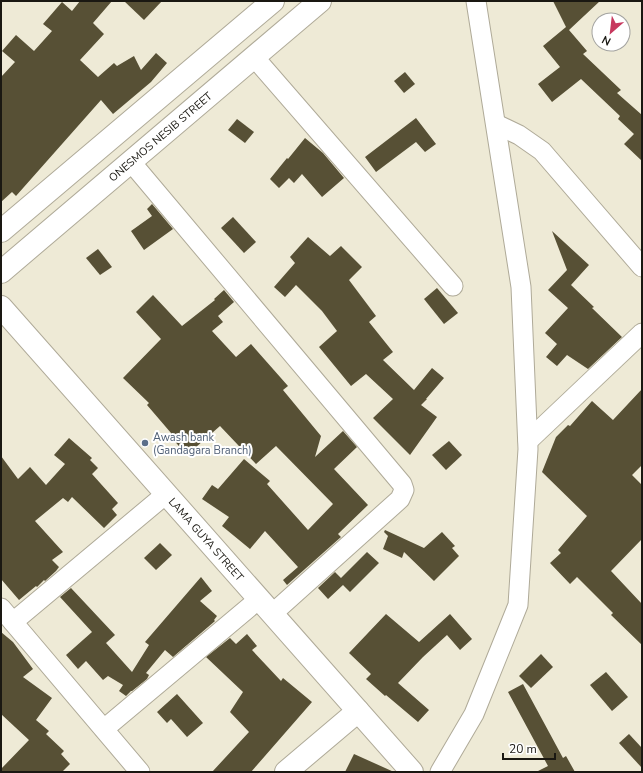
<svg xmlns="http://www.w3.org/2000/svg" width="643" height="773" font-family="'Nunito Sans',sans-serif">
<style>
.building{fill:#575035}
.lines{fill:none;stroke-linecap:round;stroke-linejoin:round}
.minor-casing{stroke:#afaa98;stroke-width:21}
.tertiary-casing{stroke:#afaa98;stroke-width:24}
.minor{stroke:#fff;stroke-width:19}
.tertiary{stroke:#fff;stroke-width:22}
.service-dot{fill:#5c6f8a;stroke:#fff;stroke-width:1.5}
.labels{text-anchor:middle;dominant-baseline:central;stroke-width:4;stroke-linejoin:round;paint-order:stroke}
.street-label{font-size:11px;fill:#1a1812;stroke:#fff}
.service-label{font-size:11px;fill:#4e5e75;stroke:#fff;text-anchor:start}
</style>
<rect width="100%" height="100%" fill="#eeead6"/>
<g class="building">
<polygon points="80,1 112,1 93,23 104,34 80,60 98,77 114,63 117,66 134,56 141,70 156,53 167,63 151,82 113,114 101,100 16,196 12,192 1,202 1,77 15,62 2,51 16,35 34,51 52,31 43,24 62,2 72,11"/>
<polygon points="124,1 162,1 144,20"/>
<polygon points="553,1 600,1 569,30 587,51 583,54 621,90 617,93 642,115 642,161 624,144 634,134 618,119 620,116 581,79 552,102 538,84 560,67 543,46 566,27"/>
<polygon points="405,72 415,84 404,93 394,81"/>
<polygon points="416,118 436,144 425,152 416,142 376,172 365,157"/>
<polygon points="237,119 254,132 245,143 228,130"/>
<polygon points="305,138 323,153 344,178 322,197 302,174 294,183 289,178 279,188 270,179 287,158 288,159"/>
<polygon points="152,204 173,229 144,250 131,231 152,216 147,209"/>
<polygon points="233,217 256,242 244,253 221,228"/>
<polygon points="552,231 589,265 571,285 594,307 592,308 622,337 588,369 567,355 557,366 546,357 557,344 545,333 568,308 548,290 567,270"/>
<polygon points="308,237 330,256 341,246 362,267 349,280 376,316 369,322 393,352 383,360 414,390 432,368 444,378 426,399 427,399 421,405 437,417 410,455 373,418 393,399 366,374 351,386 319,347 337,331 322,311 296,285 285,297 274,287 295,263 290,257"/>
<polygon points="98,249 112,267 100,275 86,258"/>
<polygon points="437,288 458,313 444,324 424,299"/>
<polygon points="224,290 234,302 218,316 223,322 212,331 236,357 251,344 288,386 283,390 321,436 315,457 343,431 357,447 334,469 368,505 338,534 341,537 287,585 283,580 298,567 265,531 250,549 222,526 229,517 202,499 212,485 218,489 244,459 270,481 267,484 308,530 333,504 276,446 256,464 220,426 187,455 169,435 171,433 147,405 149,403 123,378 161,339 136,312 153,295 182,326 215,300 214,299"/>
<polygon points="642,389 642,465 632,475 642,485 642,539 611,571 642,604 642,645 611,615 613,613 577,577 570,584 550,563 561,553 558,550 587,516 542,472 556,437 568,425 570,426 592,401 613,420"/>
<polygon points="69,438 92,458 90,460 98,468 92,474 118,503 112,509 117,515 104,528 72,497 68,502 63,498 35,521 63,552 52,560 59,567 56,571 45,581 44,580 37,587 36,586 19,600 1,579 1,456 18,479 30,467 46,485 65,464 54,455"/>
<polygon points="449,441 462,455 446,470 432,455"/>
<polygon points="385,530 424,548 442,532 455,546 452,548 459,556 434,581 404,552 402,558 383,549 388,536 384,532"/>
<polygon points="160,543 172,555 156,570 144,558"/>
<polygon points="367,552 379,563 350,592 343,585 328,599 318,588 335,572 341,578"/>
<polygon points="201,577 212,591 200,601 217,616 214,620 215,621 173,657 165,650 146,673 149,675 147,679 132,691 131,691 126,696 119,691 123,685 108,676 103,680 86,661 78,669 66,655 92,632 60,597 71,588 115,635 106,643 132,672 149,645 145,642"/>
<polygon points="386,614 419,642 450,614 472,639 460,650 447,635 423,657 398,683 429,710 418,722 386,695 385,696 366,679 371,674 349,653"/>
<polygon points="1,632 13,642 33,669 23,677 52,698 36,720 49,731 46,734 64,751 61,754 70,764 62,772 1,772 1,769 29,740 1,714"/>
<polygon points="247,634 257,646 252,650 281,681 283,678 312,702 251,772 212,772 249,732 230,712 243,692 206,657 230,638 236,644"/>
<polygon points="541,654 553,667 531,688 519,676"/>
<polygon points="606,672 628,697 612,711 590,685"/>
<polygon points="523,684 563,758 566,756 575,772 536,772 548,766 508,692"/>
<polygon points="177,694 203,723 187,737 171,719 167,723 157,712"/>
<polygon points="629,734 642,748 642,768 619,743"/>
<polygon points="354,754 394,772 345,772"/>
</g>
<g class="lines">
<defs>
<g id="minor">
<polyline points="254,57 453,286"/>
<polyline points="496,124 519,135 542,151 642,267"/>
<polyline points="131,162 402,484 404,490 400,499 272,614"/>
<polyline points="528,441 642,333"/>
<polyline points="1,608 140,772"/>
<polyline points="13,622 166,494"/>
<polyline points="104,729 259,599"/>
<polyline points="440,772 474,714 518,605 528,449 521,287 476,1"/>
</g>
<g id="tertiary">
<polyline points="1,231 273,1"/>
<path id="s1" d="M1 272 320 1"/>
<path id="s2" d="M1 307 412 772"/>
<polyline points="286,772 358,711"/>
</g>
</defs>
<use href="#minor" class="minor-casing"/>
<use href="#tertiary" class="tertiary-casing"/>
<use href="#minor" class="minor"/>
<use href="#tertiary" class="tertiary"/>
</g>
<circle class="service-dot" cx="145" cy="443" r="4"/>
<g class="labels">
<g class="street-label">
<text stroke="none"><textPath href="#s1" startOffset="209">ONESMOS NESIB STREET</textPath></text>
<text stroke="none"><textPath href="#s2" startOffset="310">LAMA GUYA STREET</textPath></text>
</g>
<g class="service-label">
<text x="153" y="437">Awash bank<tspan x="153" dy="13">(Gandagara Branch)</tspan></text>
</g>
</g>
<rect width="643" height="773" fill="none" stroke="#1a1812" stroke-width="4"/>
<g transform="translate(611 32) rotate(208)"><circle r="19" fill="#ffffff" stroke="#a3a3a0"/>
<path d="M0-3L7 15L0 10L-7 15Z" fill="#c7385e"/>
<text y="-6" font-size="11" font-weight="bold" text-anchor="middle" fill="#1a1812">N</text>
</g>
<path d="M503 753v6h52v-6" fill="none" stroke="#1a1812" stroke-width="2"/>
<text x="509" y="753" font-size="12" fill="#1a1812" stroke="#ffffff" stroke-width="3" paint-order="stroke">20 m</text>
</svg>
